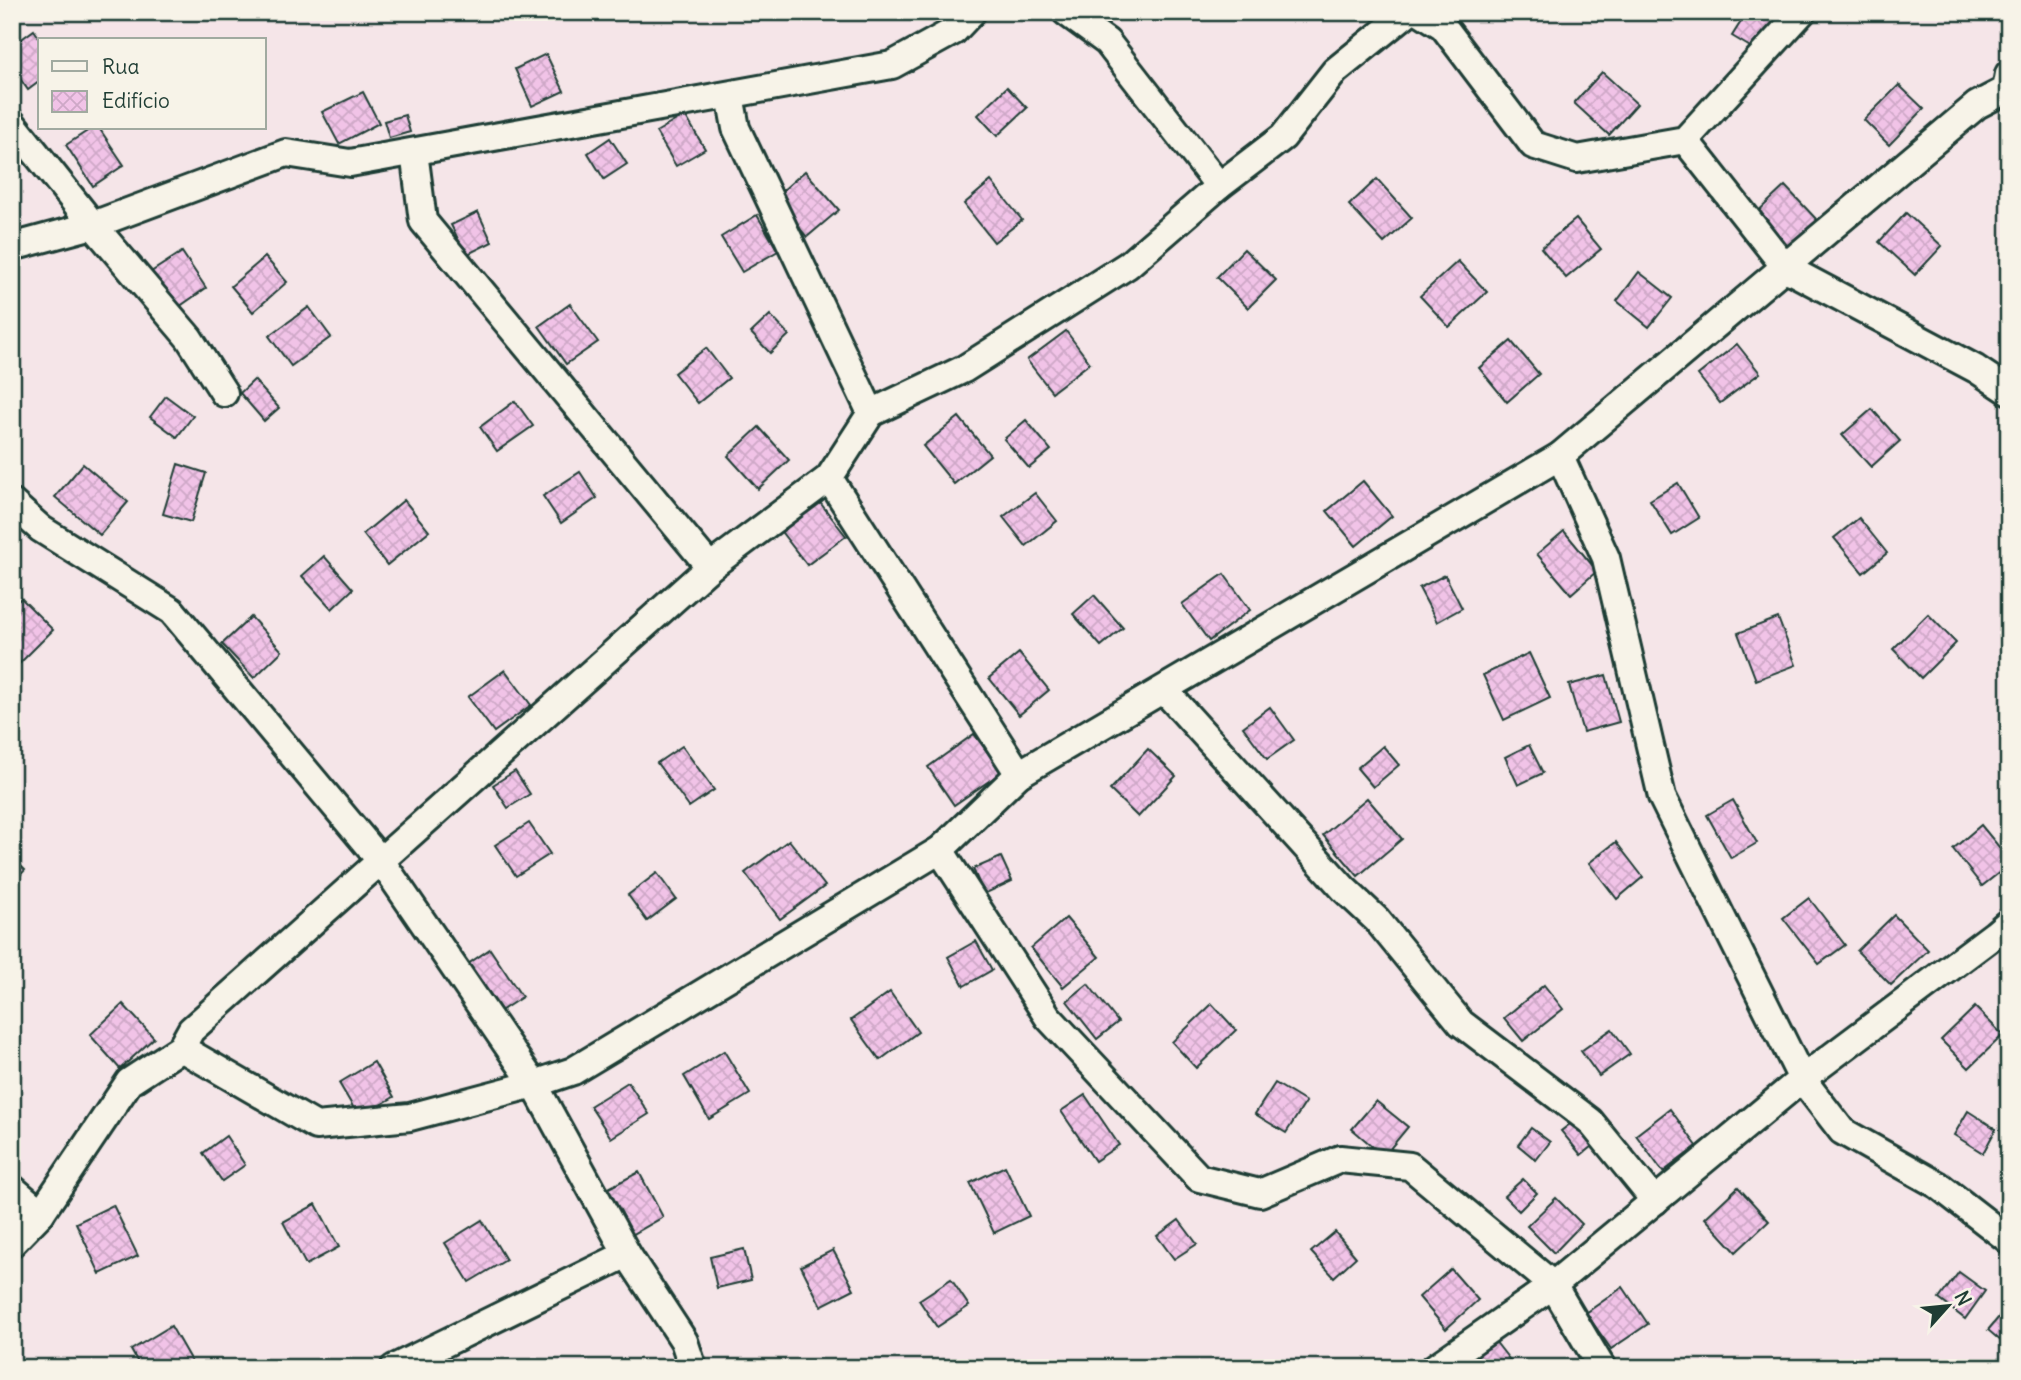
<svg xmlns="http://www.w3.org/2000/svg" width="2021" height="1380" font-family="Delius,sans-serif">
<style>
.building{fill:url(#building-cross-hatch);stroke:#1f3d34;stroke-width:2}
.lines{fill:none;stroke-linecap:round;stroke-linejoin:round}
.minor-casing{stroke:#1f3d34;stroke-width:32}
.minor{stroke:#f7f3e8;stroke-width:26}
</style>
<defs>
<pattern id="building-cross-hatch" width="8" height="8" patternUnits="userSpaceOnUse" patternTransform="scale(1.75)"><rect width="8" height="8" fill="#f1c3e7"/><path d="M0 0l8 8M0 8l8-8" fill="none" stroke="#cea8c7"/></pattern>
</defs>
<rect width="100%" height="100%" fill="#f5e5e8"/>
<filter id="ink" filterUnits="userSpaceOnUse"><feTurbulence type="fractalNoise" baseFrequency=".0143" numOctaves="2"/><feDisplacementMap in="SourceGraphic" scale="14" xChannelSelector="R" yChannelSelector="G"/><feConvolveMatrix kernelMatrix="1 2 1 2 8 2 1 2 1" color-interpolation-filters="sRGB"/></filter>
<g filter="url(#ink)">
<g class="building">
<polygon points="1747,12 1781,12 1757,51 1732,36"/>
<polygon points="34,30 41,40 40,81 28,90 12,67 12,46"/>
<polygon points="546,54 564,91 532,106 515,69"/>
<polygon points="1602,72 1637,104 1609,135 1574,103"/>
<polygon points="1899,85 1924,109 1889,145 1864,120"/>
<polygon points="1007,87 1027,108 997,136 978,115"/>
<polygon points="363,92 379,123 339,144 322,112"/>
<polygon points="405,115 410,132 389,138 384,121"/>
<polygon points="685,115 705,149 676,166 656,132"/>
<polygon points="92,128 99,128 124,165 93,186 66,145"/>
<polygon points="610,138 627,164 604,179 588,153"/>
<polygon points="805,171 839,210 807,237 774,198"/>
<polygon points="1377,179 1412,218 1384,243 1349,205"/>
<polygon points="991,181 1022,220 994,242 964,204"/>
<polygon points="1785,186 1818,221 1786,251 1753,216"/>
<polygon points="478,212 492,242 466,255 451,225"/>
<polygon points="1906,213 1942,246 1915,275 1879,242"/>
<polygon points="757,215 778,251 742,272 721,237"/>
<polygon points="1576,219 1601,249 1566,278 1541,248"/>
<polygon points="1244,249 1276,280 1248,308 1217,277"/>
<polygon points="182,252 206,288 173,311 148,274"/>
<polygon points="265,257 287,282 253,312 231,286"/>
<polygon points="1458,261 1487,292 1449,327 1420,296"/>
<polygon points="1639,272 1672,298 1649,327 1617,301"/>
<polygon points="570,304 598,342 566,364 539,326"/>
<polygon points="309,307 331,337 291,366 269,336"/>
<polygon points="770,315 789,335 770,353 751,333"/>
<polygon points="1066,331 1090,363 1052,392 1027,360"/>
<polygon points="1511,341 1539,374 1507,402 1479,368"/>
<polygon points="1737,344 1760,373 1720,403 1698,375"/>
<polygon points="706,348 729,378 698,403 674,373"/>
<polygon points="254,380 279,408 264,421 240,393"/>
<polygon points="166,396 193,416 177,437 150,417"/>
<polygon points="515,401 533,426 497,451 480,427"/>
<polygon points="1872,409 1900,441 1871,467 1842,435"/>
<polygon points="959,417 990,455 954,484 923,446"/>
<polygon points="1026,420 1051,450 1029,468 1004,439"/>
<polygon points="759,427 789,460 758,489 728,456"/>
<polygon points="83,464 128,502 100,535 55,497"/>
<polygon points="178,464 206,473 191,522 163,514"/>
<polygon points="580,472 597,498 561,523 543,496"/>
<polygon points="1363,481 1392,516 1356,546 1327,511"/>
<polygon points="1678,483 1699,518 1672,535 1650,500"/>
<polygon points="1035,493 1057,521 1026,546 1003,517"/>
<polygon points="404,500 429,531 387,565 363,534"/>
<polygon points="818,500 846,536 807,565 779,529"/>
<polygon points="1859,518 1887,553 1863,573 1834,538"/>
<polygon points="1564,531 1597,571 1571,594 1537,554"/>
<polygon points="324,556 353,589 332,609 302,576"/>
<polygon points="1224,574 1250,610 1209,641 1182,604"/>
<polygon points="1445,575 1462,608 1437,622 1419,588"/>
<polygon points="1094,595 1123,628 1101,646 1073,614"/>
<polygon points="21,598 53,630 18,665 12,659 12,607"/>
<polygon points="1928,614 1956,643 1921,678 1893,649"/>
<polygon points="251,617 282,651 254,678 222,644"/>
<polygon points="1778,618 1796,665 1756,680 1738,633"/>
<polygon points="1019,653 1049,690 1019,715 989,678"/>
<polygon points="1529,653 1550,698 1504,720 1483,675"/>
<polygon points="505,670 531,705 494,732 468,697"/>
<polygon points="1606,675 1619,722 1583,732 1569,685"/>
<polygon points="1270,707 1294,740 1267,759 1243,727"/>
<polygon points="974,734 1002,772 954,805 928,767"/>
<polygon points="1529,745 1543,773 1518,785 1505,757"/>
<polygon points="682,746 714,790 689,807 657,763"/>
<polygon points="1383,746 1399,765 1373,787 1357,768"/>
<polygon points="1148,749 1176,776 1138,817 1110,790"/>
<polygon points="515,771 530,794 508,808 493,785"/>
<polygon points="1367,798 1402,839 1358,876 1323,835"/>
<polygon points="1733,800 1757,843 1731,858 1707,815"/>
<polygon points="529,823 550,854 516,876 495,845"/>
<polygon points="1981,825 2009,859 2009,865 1982,886 1953,849"/>
<polygon points="789,840 825,886 780,919 745,873"/>
<polygon points="1616,842 1643,877 1617,899 1589,863"/>
<polygon points="12,857 25,870 12,884"/>
<polygon points="1001,857 1012,881 984,894 973,869"/>
<polygon points="657,873 676,899 647,921 628,895"/>
<polygon points="1809,898 1845,945 1819,964 1783,918"/>
<polygon points="1894,915 1928,950 1891,985 1857,951"/>
<polygon points="1066,918 1099,957 1063,987 1031,948"/>
<polygon points="976,941 992,970 964,986 948,957"/>
<polygon points="490,949 522,997 496,1014 465,966"/>
<polygon points="1088,984 1118,1022 1097,1039 1067,1001"/>
<polygon points="1544,985 1563,1009 1523,1041 1504,1018"/>
<polygon points="890,992 918,1032 880,1060 851,1020"/>
<polygon points="123,1004 154,1038 120,1069 90,1035"/>
<polygon points="1212,1004 1236,1030 1196,1068 1172,1042"/>
<polygon points="1975,1007 2003,1035 1969,1068 1941,1040"/>
<polygon points="1612,1029 1630,1054 1599,1076 1581,1051"/>
<polygon points="724,1051 750,1094 709,1119 684,1076"/>
<polygon points="374,1062 394,1097 359,1117 339,1083"/>
<polygon points="628,1082 649,1114 611,1138 590,1106"/>
<polygon points="1275,1083 1306,1102 1286,1133 1255,1114"/>
<polygon points="1085,1095 1119,1145 1095,1161 1061,1111"/>
<polygon points="1376,1101 1408,1127 1384,1156 1352,1129"/>
<polygon points="1670,1109 1697,1146 1663,1172 1636,1135"/>
<polygon points="1968,1111 1996,1129 1983,1153 1954,1135"/>
<polygon points="1579,1117 1598,1141 1581,1155 1561,1131"/>
<polygon points="1531,1128 1550,1142 1536,1160 1518,1145"/>
<polygon points="226,1136 245,1165 222,1181 203,1153"/>
<polygon points="1005,1166 1029,1216 994,1233 970,1183"/>
<polygon points="639,1172 663,1217 628,1237 603,1191"/>
<polygon points="1523,1179 1537,1193 1519,1211 1504,1196"/>
<polygon points="1738,1187 1769,1221 1736,1252 1705,1218"/>
<polygon points="1556,1198 1582,1224 1554,1253 1527,1226"/>
<polygon points="316,1204 339,1247 306,1265 283,1222"/>
<polygon points="113,1205 138,1256 100,1274 76,1223"/>
<polygon points="482,1220 506,1260 469,1282 445,1243"/>
<polygon points="1179,1220 1197,1244 1174,1259 1157,1236"/>
<polygon points="1335,1232 1356,1257 1334,1277 1311,1252"/>
<polygon points="744,1249 751,1280 717,1288 710,1257"/>
<polygon points="833,1250 854,1289 821,1306 801,1266"/>
<polygon points="1451,1269 1478,1300 1446,1329 1419,1297"/>
<polygon points="1959,1272 1985,1291 1965,1319 1939,1299"/>
<polygon points="951,1279 969,1306 937,1327 919,1300"/>
<polygon points="1623,1287 1648,1324 1611,1349 1586,1313"/>
<polygon points="2009,1305 2009,1348 1988,1330"/>
<polygon points="171,1326 195,1368 141,1368 131,1350"/>
<polygon points="1491,1336 1516,1368 1457,1368 1456,1366"/>
</g>
<g class="lines">
<defs>
<g id="minor">
<polyline points="1066,12 1107,42 1219,186"/>
<polyline points="1421,12 1443,26 1533,145 1577,159 1685,140 1802,12"/>
<polyline points="730,95 736,128 871,413"/>
<polyline points="12,123 93,225 189,338 224,393"/>
<polyline points="1685,140 1786,268 1976,369 2009,391"/>
<polyline points="414,152 423,221 710,567"/>
<polyline points="12,247 93,225 286,153 350,163 892,65 954,31 972,12"/>
<polyline points="1560,456 1606,558 1662,797 1802,1079 1842,1131 1938,1185 2009,1240"/>
<polyline points="829,478 1019,774"/>
<polyline points="12,503 41,529 172,611 381,861 534,1084 627,1254 684,1341 693,1368"/>
<polyline points="1164,690 1344,889 1377,920 1461,1023 1590,1121 1655,1201"/>
<polyline points="940,850 1048,1017 1199,1178 1260,1193 1340,1159 1410,1166 1553,1285 1602,1368"/>
<polyline points="181,1048 316,1126 410,1117 534,1084 573,1071 940,850 1019,774 1560,456 1977,105 2006,90 2009,74"/>
<polyline points="12,1188 41,1213"/>
<polyline points="12,1243 41,1213 129,1082 181,1048 191,1030 710,567 829,478 871,413 964,369 1128,265 1219,186 1283,137 1335,71 1408,12"/>
<polyline points="394,1368 627,1254"/>
<polyline points="1434,1368 1553,1285 1802,1079 1995,934 2009,922"/>
</g>
</defs>
<use href="#minor" class="minor-casing"/>
<use href="#minor" class="minor"/>
</g>
</g>
<rect width="2021" height="1380" fill="none" stroke="#f7f3e8" stroke-width="42"/>
<rect x="21" y="21" width="1979" height="1338" fill="none" stroke="#1f3d34" stroke-width="2.5" filter="url(#ink)"/>
<rect x="38" y="38" width="228" height="91" fill="#f7f3e8" stroke="#a1aaa0" stroke-width="2"/>
<rect x="52" y="61" width="35" height="10" fill="#f7f3e8" stroke="#a1aaa0" stroke-width="2"/>
<text x="102" y="74" font-size="21" fill="#1f3d34">Rua</text>
<rect x="52" y="91" width="35" height="21" fill="url(#building-cross-hatch)" stroke="#a1aaa0" stroke-width="2"/>
<text x="102" y="108" font-size="21" fill="#1f3d34">Edifício</text>
<g transform="translate(1948 1306) rotate(63)" stroke="#f7f3e8" stroke-width="5" paint-order="stroke">
<path d="M0-5L12 26L0 18L-12 26Z" fill="#1f3d34"/>
<text y="-10" font-size="19" font-weight="bold" text-anchor="middle" fill="#1f3d34">N</text>
</g>
</svg>
